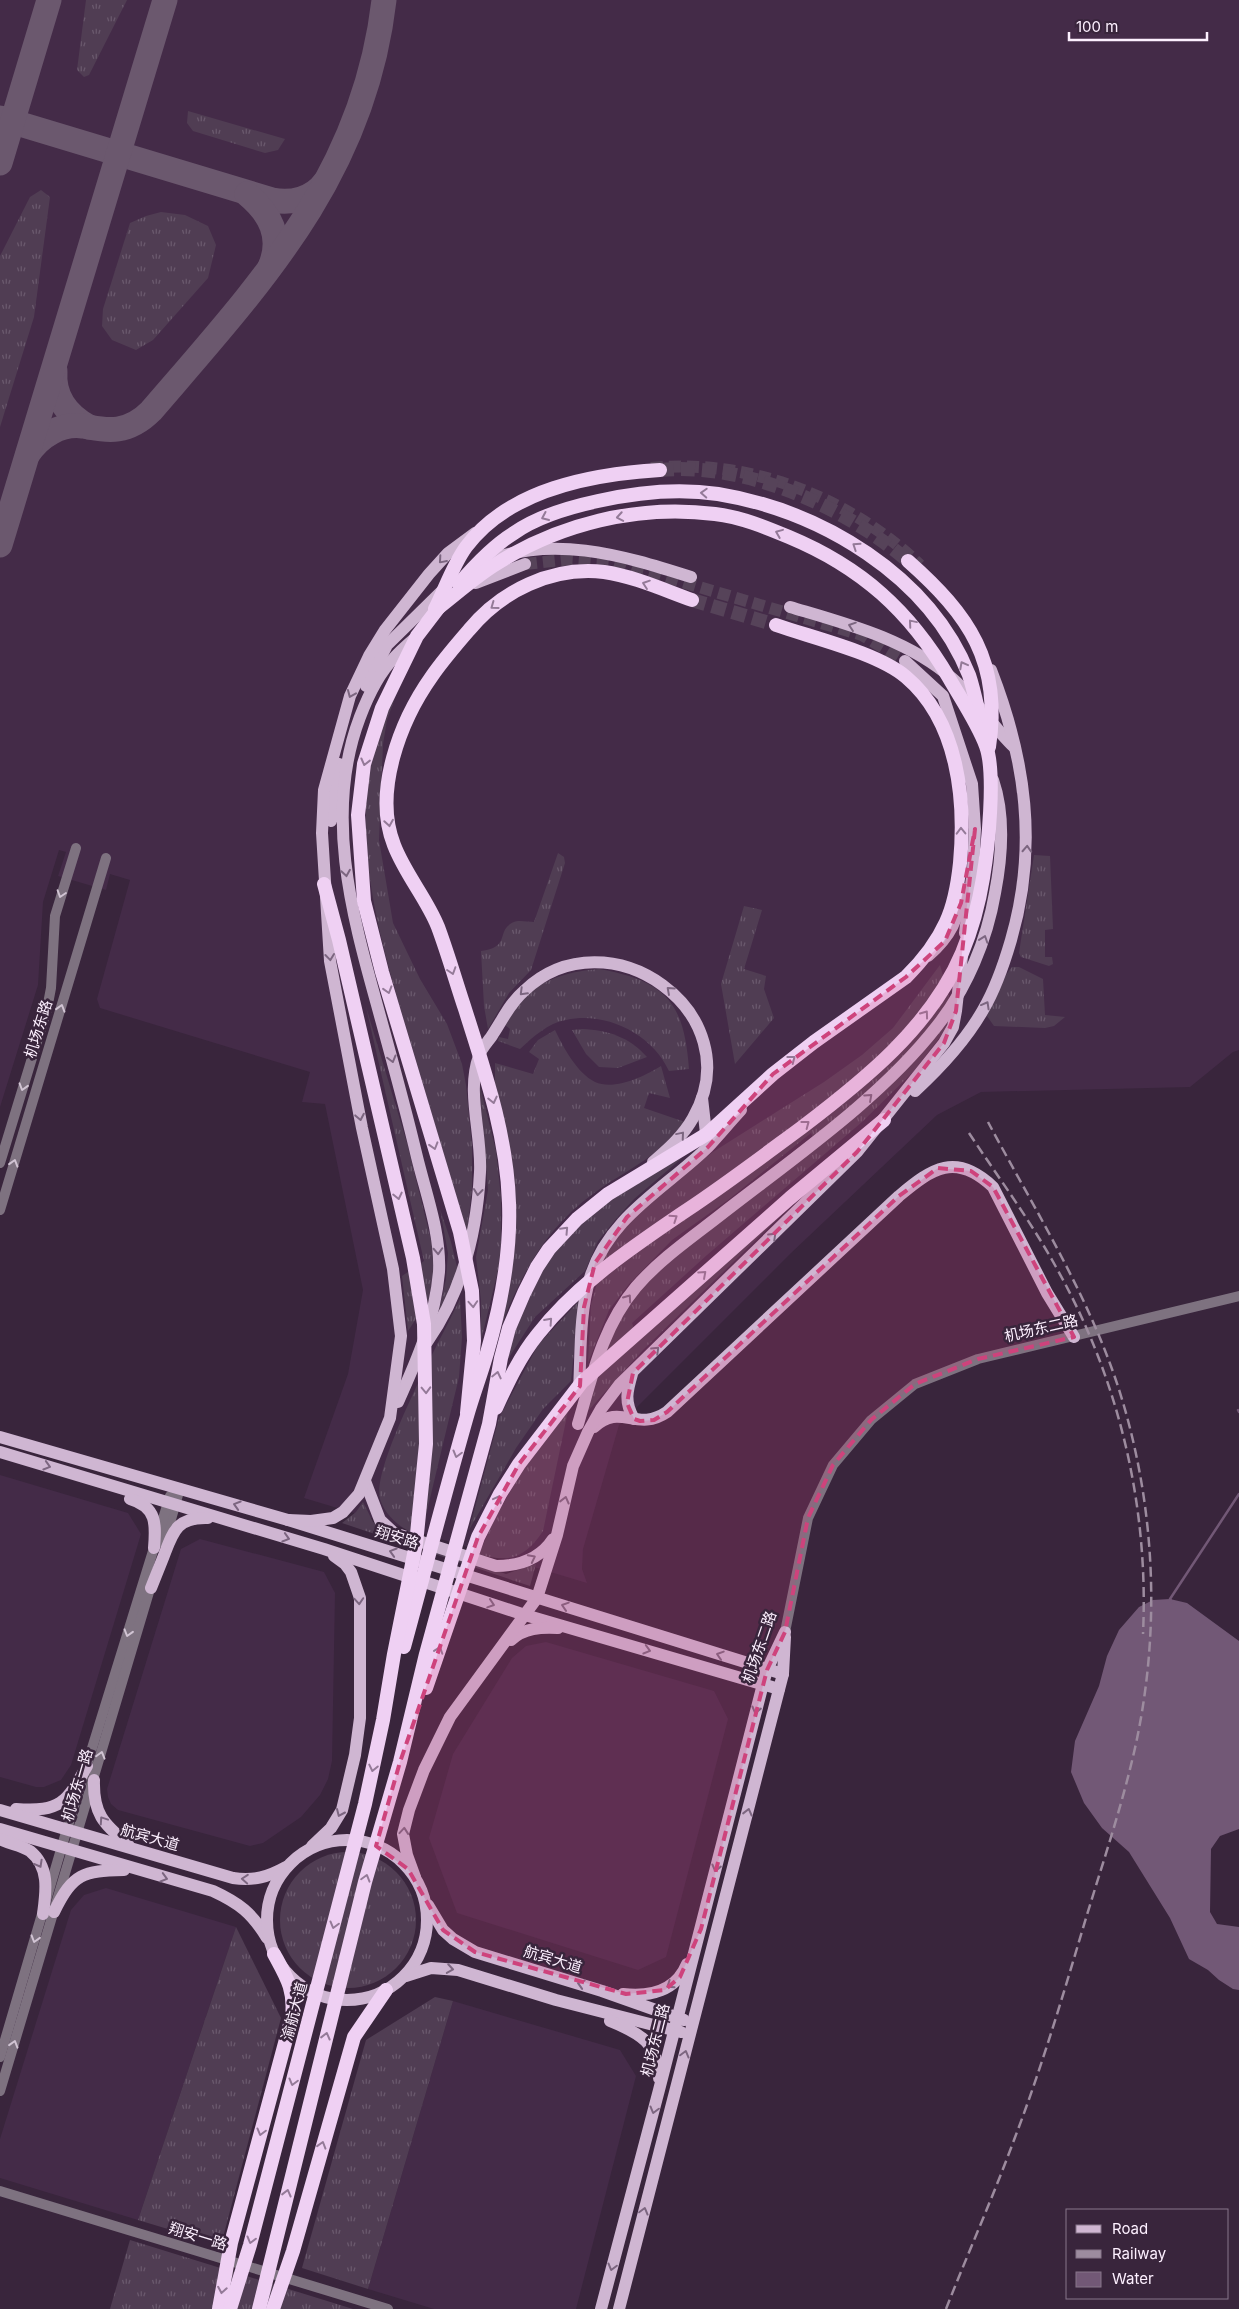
<svg xmlns="http://www.w3.org/2000/svg" width="1239" height="2309" font-family="Inter,'Noto Sans SC',sans-serif">
<style>
.built{fill:#442b48}
.grass{fill:url(#grass-tufts)}
.water{fill:#725876}
.lines{fill:none;stroke-linecap:round;stroke-linejoin:round}
.stream{stroke:#725876;stroke-width:2.5}
.taxiway{stroke:#6b586e;stroke-width:25}
.major-tunnel{stroke:#564359;stroke-width:12;stroke-dasharray:12 6;stroke-linecap:butt}
.highway-tunnel{stroke:#564359;stroke-width:14;stroke-dasharray:14 7;stroke-linecap:butt}
.minor{stroke:#7e7280;stroke-width:10}
.major{stroke:#cfb6d2;stroke-width:12}
.highway{stroke:#efd0f3;stroke-width:14}
.rail{stroke:#9d8c9f;stroke-width:2.5;stroke-dasharray:10 5;stroke-linecap:butt}
.oneway{stroke:#947a98}
.oneway2{stroke:#7c6680}
.oneway3{stroke:#d1c4d3}
.marked{fill:#ce437c;fill-opacity:0.2;stroke:#ce437c;stroke-width:4;stroke-dasharray:10 6;stroke-linejoin:round}
.labels{text-anchor:middle;dominant-baseline:central;stroke-width:5;stroke-linejoin:round;paint-order:stroke}
.street-label{font-size:15px;fill:#fdf0ff;stroke:#39253c}
</style>
<defs>
<pattern id="grass-tufts" width="24" height="20" patternUnits="userSpaceOnUse" patternTransform="scale(1.25)"><rect width="24" height="20" fill="#503d53"/><path d="M3 7l-1-3M5 7V3M7 7l1-3M15 17l-1-3M17 17v-4M19 17l1-3" fill="none" stroke="#6a596d"/></pattern>
</defs>
<rect width="100%" height="100%" fill="#39253c"/>
<g class="built">
<polygon points="0,0 1239,0 1239,1050 1233,1052 1190,1087 981,1092 937,1115 791,1253 619,1425 583,1549 582,1569 587,1583 304,1498 348,1374 363,1290 325,1104 302,1102 310,1072 100,1008 97,999 130,880 110,874 106,890 58,876 66,852 59,850 43,902 38,985 0,1107"/>
<polygon points="0,1475 128,1513 141,1534 71,1765 61,1780 44,1787 36,1787 0,1777"/>
<polygon points="200,1539 324,1572 335,1593 332,1761 328,1779 320,1795 301,1817 263,1843 250,1846 118,1810 111,1804 108,1797 107,1789 181,1549"/>
<polygon points="546,1642 714,1691 728,1719 666,1957 638,1970 457,1913 429,1838 453,1754 512,1658 526,1646"/>
<polygon points="106,1888 236,1927 138,2220 0,2178 0,2139 71,1910 84,1895"/>
<polygon points="453,2001 620,2050 636,2076 576,2309 434,2309 368,2289"/>
</g>
<g class="grass">
<polygon points="86,0 127,0 89,75 84,77 77,70"/>
<polygon points="188,111 285,139 278,150 265,153 193,131 187,123"/>
<polygon points="41,190 50,197 34,317 0,427 0,256 30,197"/>
<polygon points="161,212 185,215 208,226 216,245 208,278 153,340 136,350 112,340 102,326 103,309 130,223 146,216"/>
<path d="M399 687 387 720 383 744 379 840 393 923 420 979 447 1024 462 1064 466 1085 472 1146V1188L467 1233C449 1171 430 1109 412 1047 380 941 345 831 381 721 385 709 393 698 399 687Z"/>
<path d="M558 853 564 857 565 863 531 970 509 993 488 1029 484 1006 481 951C512 947 495 930 514 922 519 920 527 922 534 922Z"/>
<polygon points="1034,855 1050,856 1053,929 1045,930 1045,957 1052,957 1053,964 1049,966 1021,957 1019,953"/>
<polygon points="744,906 762,910 744,969 766,976 764,989 774,1018 735,1064 721,984"/>
<polygon points="940,965 952,1008 950,1024 913,1072 862,1122 707,1255 632,1323 638,1340 799,1198 643,1350 587,1412 603,1349 638,1289 656,1271 816,1145 811,1133 728,1200 672,1240 629,1284 609,1310 588,1363 591,1305 604,1257 619,1234 663,1189 713,1152 824,1082 862,1055 893,1028"/>
<polygon points="1012,967 1019,967 1043,979 1045,1015 1065,1017 1054,1026 1045,1028 994,1026 987,1016 1006,975"/>
<path d="M599 969C666 981 684 1002 689 1069L669 1071C652 1034 606 1011 566 1020 548 1023 533 1037 520 1049L498 1041 499 1037 508 1039 510 1029 504 1024C511 1015 518 1004 526 996 546 977 573 971 599 969Z"/>
<polygon points="366,1007 407,1143 433,1248 434,1271 429,1299 408,1331 402,1276 424,1261"/>
<path d="M582 1029C608 1030 629 1037 647 1057L618 1068 599 1067 586 1054 572 1030Z"/>
<path d="M555 1030C563 1047 577 1073 595 1082 614 1091 645 1076 661 1066L670 1098 649 1093 644 1108 685 1122C678 1130 671 1140 662 1147 641 1165 615 1177 593 1194 539 1232 513 1291 492 1351L511 1267 495 1085V1063L533 1074 539 1059 529 1052 538 1040Z"/>
<polygon points="479,1082 496,1151 501,1198 501,1241 499,1266 481,1341 481,1300 476,1257 488,1190"/>
<polygon points="682,1158 634,1199 616,1219 598,1241 585,1271 535,1317 506,1362 523,1303 551,1256 586,1216 652,1173"/>
<polygon points="440,1209 451,1242 458,1271 438,1314 446,1279 448,1253"/>
<path d="M460 1299 462 1337 459 1377 421 1536C403 1531 385 1516 380 1499 371 1466 443 1335 460 1299Z"/>
<polygon points="579,1301 571,1381 543,1409 516,1448 469,1530 499,1418 538,1345"/>
<path d="M568 1411 543 1531C526 1557 509 1564 479 1554L495 1518 528 1461Z"/>
<polygon points="363,1502 373,1522 387,1533 506,1574 536,1564 530,1586 342,1523 356,1512"/>
<circle cx="348" cy="1920" r="68"/>
<polygon points="236,1927 281,2018 221,2245 138,2220"/>
<polygon points="435,1997 453,2001 368,2289 302,2268 366,2040"/>
<polygon points="130,2240 353,2309 110,2309"/>
</g>
<polygon class="water" points="1170,1599 1187,1603 1239,1641 1239,1829 1220,1836 1211,1849 1210,1912 1217,1924 1239,1927 1239,1990 1233,1989 1219,1980 1208,1970 1189,1959 1170,1918 1129,1852 1102,1828 1084,1803 1071,1772 1075,1741 1099,1686 1107,1656 1119,1630 1139,1607 1153,1600"/>
<g class="lines">
<g class="stream">
<polyline points="1238,1410 1239,1412"/>
<polyline points="1172,1602 1170,1599 1239,1494"/>
</g>
<g class="taxiway">
<path d="M0 118 272 200C291 204 313 199 325 182"/>
<polyline points="0,163 49,0"/>
<path d="M247 194C270 213 283 237 270 267"/>
<path d="M55 371C53 397 67 415 89 427"/>
<path d="M28 454C40 436 61 423 83 426 95 428 105 431 118 429 131 427 142 420 151 411 260 284 364 175 384 0"/>
<polyline points="0,545 165,0"/>
</g>
<g class="major-tunnel">
<path d="M651 468C749 458 849 497 920 565"/>
<polyline points="525,564 572,559 614,562 862,635 905,661"/>
</g>
<g class="highway-tunnel">
<path d="M660 470C745 462 844 506 908 561"/>
<polyline points="692,600 776,625"/>
</g>
<g class="minor">
<polyline points="0,1163 47,1009 51,988 55,916 76,848"/>
<polyline points="0,1210 106,858"/>
<polyline points="164,1544 180,1488"/>
<polyline points="785,1632 808,1518 833,1465 871,1420 915,1384 978,1359 1239,1296"/>
<polyline points="0,2057 67,1829 170,1496"/>
<polyline points="0,2091 152,1582"/>
<polyline points="0,2191 388,2309"/>
</g>
<g class="major">
<path d="M479 564C549 533 622 555 691 577"/>
<polyline points="476,583 525,564"/>
<path d="M790 607C847 624 907 639 953 679 976 699 992 726 1014 747"/>
<polyline points="905,661 943,696 972,784 975,829 973,870 965,933"/>
<polyline points="366,686 387,645 445,588"/>
<polyline points="331,821 339,764"/>
<path d="M928 956C952 935 957 920 964 889"/>
<path d="M915 1091C941 1067 966 1040 983 1010 996 988 1004 964 1011 940 1038 847 1026 760 991 670"/>
<polyline points="702,1098 707,1142"/>
<path d="M427 1342C462 1292 477 1233 480 1172 482 1135 466 1091 479 1056 481 1048 489 1041 493 1034 503 1019 510 1003 524 991 608 911 753 1013 693 1118 683 1136 668 1149 653 1162"/>
<path d="M632 1374C627 1391 624 1402 634 1419"/>
<path d="M579 1391C581 1354 579 1314 590 1278 608 1217 666 1188 708 1147 719 1135 730 1122 741 1110"/>
<path d="M398 1402C417 1360 435 1319 439 1272 441 1234 426 1194 417 1157 405 1106 391 1056 377 1005 351 912 324 811 360 717 368 696 378 674 394 658 400 651 407 645 414 639"/>
<path d="M578 1424C592 1376 603 1326 636 1287 661 1258 694 1236 723 1213 795 1157 881 1098 937 1026 967 988 987 940 995 893 1002 857 1005 815 993 780"/>
<path d="M594 1427C621 1402 636 1433 667 1412L899 1196C932 1168 956 1152 993 1187L1047 1293 1074 1337"/>
<polyline points="0,1437 288,1520 783,1674"/>
<polyline points="0,1452 324,1549 525,1615 779,1689"/>
<path d="M365 1481 380 1520 394 1533 496 1566C518 1566 540 1559 553 1539"/>
<path d="M130 1499C157 1507 156 1524 154 1548"/>
<polyline points="288,1520 311,1521 333,1518 343,1512 359,1494 390,1418 401,1336 393,1269 362,1128 330,961 322,833 324,790 350,696 369,656 385,630 429,574 448,553 475,533"/>
<path d="M151 1588C155 1578 159 1568 163 1558 173 1532 176 1517 208 1518"/>
<path d="M511 1640C524 1628 541 1627 558 1628"/>
<path d="M94 1780C93 1813 103 1824 128 1844"/>
<path d="M16 1809C61 1812 66 1803 87 1766"/>
<path d="M0 1810 233 1878C254 1881 268 1877 286 1867"/>
<path d="M0 1829 213 1891C239 1903 252 1913 267 1938"/>
<path d="M0 1839C9 1844 21 1845 30 1851 50 1867 46 1892 43 1914"/>
<circle cx="347" cy="1920" r="80"/>
<polyline points="312,1846 331,1828 342,1810 355,1755 360,1718 360,1598 351,1572 345,1564 334,1556"/>
<polyline points="415,1877 407,1855 403,1834 409,1810 424,1770 450,1717 537,1598 557,1535 573,1466 588,1432 601,1409 620,1384 857,1152 944,1043 953,1027 956,1011 962,956"/>
<polyline points="428,1905 443,1930 453,1939 475,1952 602,1991 684,2020"/>
<path d="M54 1912C73 1873 83 1871 124 1870"/>
<polyline points="406,1976 431,1968 458,1970 556,2000 681,2032"/>
<path d="M623 1994C650 1997 676 1991 687 1964"/>
<path d="M610 2021C640 2033 658 2043 659 2078"/>
<polyline points="601,2309 659,2090 763,1684 767,1670 785,1632"/>
<polyline points="619,2309 783,1674 785,1637"/>
</g>
<g class="highway">
<path d="M908 561C969 615 1002 662 989 747"/>
<path d="M459 584C475 565 493 546 514 533 538 516 570 507 598 501 638 492 678 488 718 494 821 511 929 575 969 675 975 693 978 712 983 730"/>
<polyline points="443,602 417,636 382,708 364,764 358,815 364,901 382,972 460,1232 472,1291 474,1341 467,1413"/>
<path d="M435 609C445 589 453 565 466 547 509 489 592 474 660 470"/>
<path d="M437 609C455 595 473 579 493 566 558 524 638 504 715 514 741 517 765 527 789 537 861 567 910 611 949 678 961 699 978 724 986 746 996 773 988 849 983 878 979 903 972 929 962 953 931 1027 863 1081 801 1128 763 1156 726 1184 687 1210 634 1246 578 1283 538 1334 520 1356 508 1382 496 1408"/>
<path d="M404 1647C425 1570 445 1493 467 1416 473 1395 481 1374 487 1353 501 1305 511 1253 509 1203 507 1136 485 1072 465 1009 456 982 448 954 438 927 427 899 405 874 394 845 373 792 400 721 432 676 443 660 456 645 469 630 501 591 552 566 604 572 633 576 664 590 692 600"/>
<polyline points="426,1688 478,1537 500,1494 519,1464 582,1382 790,1198 884,1120"/>
<path d="M219 2309 231 2243 292 2017C295 1990 287 1978 274 1954"/>
<polyline points="230,2309 250,2245 365,1804 383,1720 394,1654 416,1544 426,1444 424,1324 413,1258 339,940 324,884"/>
<path d="M259 2309 365 1882 400 1762 426 1654 489 1424 501 1358 509 1328 524 1293 537 1267 549 1249 577 1219 608 1194 707 1134 773 1074 814 1042 906 977C922 961 937 942 946 922 955 903 958 882 960 863 966 799 958 721 906 677 878 653 813 638 776 625"/>
<polyline points="273,2309 293,2251 354,2037 386,1990"/>
</g>
<g class="rail">
<path d="M969 1133C998 1177 1030 1220 1056 1267 1119 1379 1149 1506 1143 1634"/>
<path d="M946 2309C968 2253 993 2197 1014 2140 1042 2067 1064 1992 1086 1918 1103 1862 1122 1806 1135 1748 1160 1635 1156 1517 1124 1406 1095 1305 1037 1214 988 1122"/>
</g>
</g>
<defs><path id="oneway-chevron" d="M-2-3.5L2.5 0L-2 3.5" fill="none" stroke-width="1.6" stroke-linecap="round" stroke-linejoin="round" transform="scale(1.25)"/></defs>
<g class="oneway">
<use href="#oneway-chevron" transform="translate(704 493) rotate(-177)"/>
<use href="#oneway-chevron" transform="translate(545 517) rotate(156)"/>
<use href="#oneway-chevron" transform="translate(620 517) rotate(170)"/>
<use href="#oneway-chevron" transform="translate(779 533) rotate(-158)"/>
<use href="#oneway-chevron" transform="translate(856 546) rotate(-146)"/>
<use href="#oneway-chevron" transform="translate(646 584) rotate(-161)"/>
<use href="#oneway-chevron" transform="translate(494 606) rotate(144)"/>
<use href="#oneway-chevron" transform="translate(912 623) rotate(-130)"/>
<use href="#oneway-chevron" transform="translate(963 665) rotate(-118)"/>
<use href="#oneway-chevron" transform="translate(365 762) rotate(104)"/>
<use href="#oneway-chevron" transform="translate(389 823) rotate(81)"/>
<use href="#oneway-chevron" transform="translate(961 831) rotate(-91)"/>
<use href="#oneway-chevron" transform="translate(452 971) rotate(72)"/>
<use href="#oneway-chevron" transform="translate(388 990) rotate(73)"/>
<use href="#oneway-chevron" transform="translate(925 1014) rotate(-54)"/>
<use href="#oneway-chevron" transform="translate(792 1059) rotate(-38)"/>
<use href="#oneway-chevron" transform="translate(493 1100) rotate(77)"/>
<use href="#oneway-chevron" transform="translate(806 1124) rotate(-37)"/>
<use href="#oneway-chevron" transform="translate(434 1146) rotate(73)"/>
<use href="#oneway-chevron" transform="translate(398 1196) rotate(77)"/>
<use href="#oneway-chevron" transform="translate(674 1218) rotate(-34)"/>
<use href="#oneway-chevron" transform="translate(565 1230) rotate(-47)"/>
<use href="#oneway-chevron" transform="translate(703 1274) rotate(-42)"/>
<use href="#oneway-chevron" transform="translate(473 1304) rotate(86)"/>
<use href="#oneway-chevron" transform="translate(549 1321) rotate(-48)"/>
<use href="#oneway-chevron" transform="translate(497 1375) rotate(-77)"/>
<use href="#oneway-chevron" transform="translate(426 1390) rotate(88)"/>
<use href="#oneway-chevron" transform="translate(457 1454) rotate(105)"/>
<use href="#oneway-chevron" transform="translate(498 1499) rotate(-62)"/>
<use href="#oneway-chevron" transform="translate(439 1650) rotate(-71)"/>
<use href="#oneway-chevron" transform="translate(373 1768) rotate(102)"/>
<use href="#oneway-chevron" transform="translate(366 1878) rotate(-74)"/>
<use href="#oneway-chevron" transform="translate(334 1925) rotate(105)"/>
<use href="#oneway-chevron" transform="translate(326 2036) rotate(-76)"/>
<use href="#oneway-chevron" transform="translate(293 2082) rotate(105)"/>
<use href="#oneway-chevron" transform="translate(261 2132) rotate(105)"/>
<use href="#oneway-chevron" transform="translate(322 2145) rotate(-73)"/>
<use href="#oneway-chevron" transform="translate(287 2193) rotate(-76)"/>
<use href="#oneway-chevron" transform="translate(251 2240) rotate(105)"/>
<use href="#oneway-chevron" transform="translate(222 2290) rotate(100)"/>
</g>
<g class="oneway2">
<use href="#oneway-chevron" transform="translate(442 560) rotate(131)"/>
<use href="#oneway-chevron" transform="translate(852 626) rotate(-161)"/>
<use href="#oneway-chevron" transform="translate(351 694) rotate(113)"/>
<use href="#oneway-chevron" transform="translate(1027 849) rotate(-87)"/>
<use href="#oneway-chevron" transform="translate(346 873) rotate(81)"/>
<use href="#oneway-chevron" transform="translate(984 939) rotate(-71)"/>
<use href="#oneway-chevron" transform="translate(330 957) rotate(83)"/>
<use href="#oneway-chevron" transform="translate(670 990) rotate(-138)"/>
<use href="#oneway-chevron" transform="translate(523 992) rotate(135)"/>
<use href="#oneway-chevron" transform="translate(986 1005) rotate(-61)"/>
<use href="#oneway-chevron" transform="translate(392 1059) rotate(75)"/>
<use href="#oneway-chevron" transform="translate(869 1097) rotate(-42)"/>
<use href="#oneway-chevron" transform="translate(360 1117) rotate(79)"/>
<use href="#oneway-chevron" transform="translate(681 1135) rotate(-50)"/>
<use href="#oneway-chevron" transform="translate(478 1192) rotate(96)"/>
<use href="#oneway-chevron" transform="translate(773 1236) rotate(-44)"/>
<use href="#oneway-chevron" transform="translate(438 1251) rotate(87)"/>
<use href="#oneway-chevron" transform="translate(628 1298) rotate(-55)"/>
<use href="#oneway-chevron" transform="translate(656 1350) rotate(-44)"/>
<use href="#oneway-chevron" transform="translate(47 1466) rotate(17)"/>
<use href="#oneway-chevron" transform="translate(565 1500) rotate(-76)"/>
<use href="#oneway-chevron" transform="translate(237 1505) rotate(-163)"/>
<use href="#oneway-chevron" transform="translate(286 1538) rotate(17)"/>
<use href="#oneway-chevron" transform="translate(393 1552) rotate(-163)"/>
<use href="#oneway-chevron" transform="translate(532 1558) rotate(-27)"/>
<use href="#oneway-chevron" transform="translate(359 1601) rotate(86)"/>
<use href="#oneway-chevron" transform="translate(491 1604) rotate(18)"/>
<use href="#oneway-chevron" transform="translate(565 1606) rotate(-162)"/>
<use href="#oneway-chevron" transform="translate(647 1650) rotate(16)"/>
<use href="#oneway-chevron" transform="translate(720 1655) rotate(-162)"/>
<use href="#oneway-chevron" transform="translate(756 1710) rotate(104)"/>
<use href="#oneway-chevron" transform="translate(748 1812) rotate(-76)"/>
<use href="#oneway-chevron" transform="translate(340 1813) rotate(114)"/>
<use href="#oneway-chevron" transform="translate(103 1820) rotate(-124)"/>
<use href="#oneway-chevron" transform="translate(404 1831) rotate(-85)"/>
<use href="#oneway-chevron" transform="translate(39 1864) rotate(61)"/>
<use href="#oneway-chevron" transform="translate(716 1868) rotate(104)"/>
<use href="#oneway-chevron" transform="translate(164 1878) rotate(16)"/>
<use href="#oneway-chevron" transform="translate(245 1879) rotate(-176)"/>
<use href="#oneway-chevron" transform="translate(450 1969) rotate(9)"/>
<use href="#oneway-chevron" transform="translate(581 1984) rotate(-163)"/>
<use href="#oneway-chevron" transform="translate(670 1985) rotate(146)"/>
<use href="#oneway-chevron" transform="translate(685 2054) rotate(-75)"/>
<use href="#oneway-chevron" transform="translate(654 2110) rotate(105)"/>
<use href="#oneway-chevron" transform="translate(644 2211) rotate(-75)"/>
<use href="#oneway-chevron" transform="translate(612 2267) rotate(105)"/>
</g>
<g class="oneway3">
<use href="#oneway-chevron" transform="translate(61 894) rotate(108)"/>
<use href="#oneway-chevron" transform="translate(61 1008) rotate(-73)"/>
<use href="#oneway-chevron" transform="translate(23 1087) rotate(107)"/>
<use href="#oneway-chevron" transform="translate(14 1163) rotate(-73)"/>
<use href="#oneway-chevron" transform="translate(128 1633) rotate(107)"/>
<use href="#oneway-chevron" transform="translate(101 1755) rotate(-74)"/>
<use href="#oneway-chevron" transform="translate(35 1939) rotate(107)"/>
<use href="#oneway-chevron" transform="translate(14 2044) rotate(-73)"/>
</g>
<path class="marked" d="M975 829 956 1011 944 1043 857 1152 633 1373 627 1403 634 1419 640 1421 654 1420 667 1412 899 1196 938 1168 971 1171 993 1187 1074 1337 978 1359 915 1384 871 1420 833 1465 808 1518 785 1632 767 1670 701 1929 680 1977 665 1990 626 1994 475 1952 443 1930 408 1869 376 1846 400 1762 478 1537 519 1464 580 1386 584 1307 595 1263 627 1217 708 1147 773 1074 906 977 945 941 961 903Z"/>
<g class="labels">
<g class="street-label">
<text transform="translate(38 1029) rotate(-73)">机场东路</text>
<text transform="translate(1041 1328) rotate(-13)">机场东二路</text>
<text transform="translate(397 1537) rotate(17)">翔安路</text>
<text transform="translate(759 1647) rotate(-71)">机场东二路</text>
<text transform="translate(77 1785) rotate(-74)">机场东一路</text>
<text transform="translate(150 1837) rotate(16)">航宾大道</text>
<text transform="translate(553 1959) rotate(17)">航宾大道</text>
<text transform="translate(294 2011) rotate(-75)">渝航大道</text>
<text transform="translate(655 2040) rotate(-76)">机场东二路</text>
<text transform="translate(198 2236) rotate(17)">翔安一路</text>
</g>
</g>
<rect x="1066" y="2209" width="162" height="90" fill="#39253c" stroke="#87768a"/>
<rect x="1076" y="2225" width="25" height="8" fill="#cfb6d2" stroke="#87768a"/>
<text x="1112" y="2234" font-size="15" fill="#fdf0ff">Road</text>
<rect x="1076" y="2250" width="25" height="8" fill="#9d8c9f" stroke="#87768a"/>
<text x="1112" y="2259" font-size="15" fill="#fdf0ff">Railway</text>
<rect x="1076" y="2272" width="25" height="15" fill="#725876" stroke="#87768a"/>
<text x="1112" y="2284" font-size="15" fill="#fdf0ff">Water</text>
<path d="M1069 32v8h138v-8" fill="none" stroke="#fdf0ff" stroke-width="2.5"/>
<text x="1076" y="32" font-size="15" fill="#fdf0ff" stroke="#39253c" stroke-width="4" paint-order="stroke">100 m</text>
</svg>
